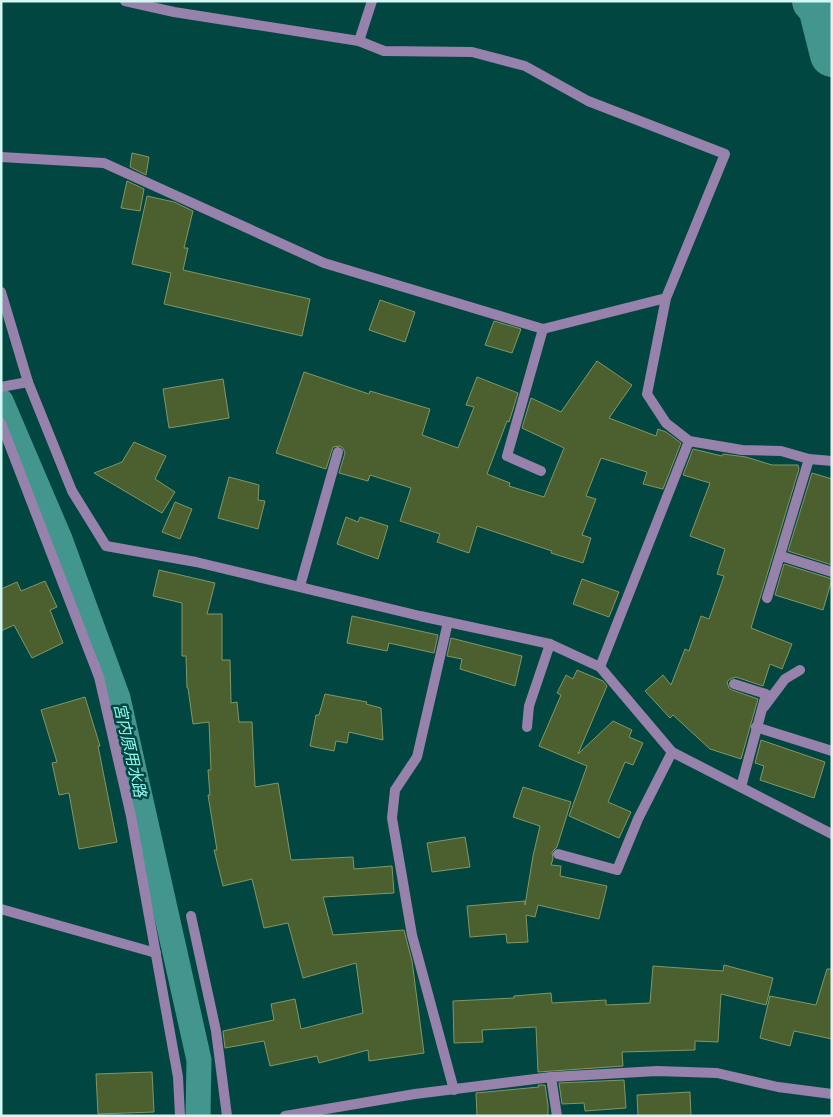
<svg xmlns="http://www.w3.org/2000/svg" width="833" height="1117" font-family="Poppins,'Noto Sans JP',sans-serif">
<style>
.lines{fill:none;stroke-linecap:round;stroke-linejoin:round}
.stream{stroke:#42968e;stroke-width:8}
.canal{stroke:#42968e;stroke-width:25}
.river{stroke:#42968e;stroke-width:44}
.building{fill:#4c5f2f;stroke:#829764}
.street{stroke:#9682aa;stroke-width:10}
.labels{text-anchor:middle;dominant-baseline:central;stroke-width:5;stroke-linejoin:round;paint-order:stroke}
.water-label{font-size:16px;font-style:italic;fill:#90f9ef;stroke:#024641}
</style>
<rect width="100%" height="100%" fill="#024641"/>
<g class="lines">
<polyline class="stream" points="820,7 822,1"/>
<polyline class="canal" points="1,401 60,539 118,698 199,1060 198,1116"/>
<polyline class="river" points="814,1 820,7 832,55"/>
</g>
<g class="building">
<polygon points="132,153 149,157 146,175 130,167"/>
<polygon points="127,181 144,189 140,211 121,208"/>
<polygon points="147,196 174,202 193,211 184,248 188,248 183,270 310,299 302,336 164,304 171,273 132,264"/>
<polygon points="380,300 415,312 405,342 369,330"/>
<polygon points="494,321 521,329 512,353 485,345"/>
<polygon points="597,361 632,385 609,418 656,436 658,429 666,432 681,443 663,489 643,484 647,472 601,458 586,496 596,499 582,535 591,538 583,563 551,553 552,551 477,526 469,553 437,542 440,534 400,521 411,488 370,475 368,481 339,473 345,453 343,448 340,446 333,447 326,469 276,453 304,372 369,394 370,391 430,409 422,435 458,448 474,407 466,405 477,377 518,393 509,422 507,421 487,474 510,483 509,486 544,497 564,448 522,428 531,398 561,412"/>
<polygon points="223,379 229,418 169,428 163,389"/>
<polygon points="134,442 166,456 155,479 175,492 162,513 94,473 122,462"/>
<polygon points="693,449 722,456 723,454 746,457 772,465 798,465 799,469 751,628 792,644 782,669 770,664 763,686 736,677 730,679 727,682 729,688 732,690 758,699 741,759 710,749 673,715 670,718 645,691 663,675 671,685 685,649 689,651 701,616 709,619 724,576 717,574 725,549 690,536 710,483 683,475"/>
<polygon points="812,473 832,479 832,565 788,551"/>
<polygon points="229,477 259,485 258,500 265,501 258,529 218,518"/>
<polygon points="175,502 192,509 180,539 162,532"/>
<polygon points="346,517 358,522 360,517 388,526 378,559 337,544"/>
<polygon points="784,564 832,579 823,610 775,595"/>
<polygon points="159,570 215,583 207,614 222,614 222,660 230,660 231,703 237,702 239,722 252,722 255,787 278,783 291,860 353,857 354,869 392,866 394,893 323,897 333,935 404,930 412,961 424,1053 369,1061 368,1050 319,1063 317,1056 270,1066 264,1041 225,1048 223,1031 274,1020 271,1004 295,999 301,1029 363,1013 356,963 303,978 288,923 264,928 252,879 223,886 214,850 217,850 208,795 210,795 208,770 211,770 209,722 193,724 188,688 187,688 186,656 182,656 182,603 153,596"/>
<polygon points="582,579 619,592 609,617 573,604"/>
<polygon points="45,581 57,607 50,610 63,643 32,658 14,625 1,631 1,589 17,582 21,591"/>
<polygon points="352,616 438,635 434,653 389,643 387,651 347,643"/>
<polygon points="451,638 522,656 515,686 460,669 462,659 447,656"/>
<polygon points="577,670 603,681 607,686 578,754 613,721 632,730 629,737 643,743 633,765 625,762 608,802 631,812 619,838 569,816 587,766 539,746 561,695 557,693 566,675 573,679"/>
<polygon points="325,694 367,702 366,704 381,708 383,740 349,732 347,743 336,741 334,751 310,746 316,715 319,715"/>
<polygon points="85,697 100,746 98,746 117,842 79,849 69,793 59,795 52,763 57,762 41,710"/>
<polygon points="761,740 825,762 814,798 760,780 764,766 755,763"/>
<polygon points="523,787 571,802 557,847 552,852 553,859 551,865 561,866 560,876 607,886 599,919 538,905 535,917 526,915 528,942 507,943 506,934 470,937 467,906 525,901 525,905 533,856 540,826 513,817"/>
<polygon points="465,837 470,867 432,872 427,843"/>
<polygon points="724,965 773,978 766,1005 721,994 718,1042 695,1041 695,1050 622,1052 623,1066 538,1072 536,1027 482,1030 483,1042 454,1043 453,1001 514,998 514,996 551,993 552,1003 606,1000 606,1005 650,1003 653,966 723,971"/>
<polygon points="827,969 832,969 832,1039 794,1031 790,1046 760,1038 770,996 816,1005"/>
<polygon points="152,1072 154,1112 98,1114 96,1074"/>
<polygon points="624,1080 626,1108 585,1111 584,1103 562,1104 559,1083"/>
<polygon points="538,1085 545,1085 548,1105 548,1116 477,1116 476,1093 539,1087"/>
<polygon points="690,1092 691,1116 638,1116 637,1095"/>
</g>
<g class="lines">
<g class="street">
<polyline points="125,1 174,12 359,41 384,51 472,52 525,66 588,101 725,154 666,298 647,394 666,423 689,441 742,450 781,451 809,459 832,461"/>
<polyline points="359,41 372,1"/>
<polyline points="1,157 104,163 324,263 543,329 507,456 541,471"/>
<polyline points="1,292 28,382"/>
<polyline points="543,329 666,298"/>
<polyline points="1,387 28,382 72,491 106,546 196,562 420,616 550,644 600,667 672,752 832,834"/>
<polyline points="1,423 99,677 131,816 178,1077 180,1116"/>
<polyline points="781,556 832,572"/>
<polyline points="300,586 338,452"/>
<polyline points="767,598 809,459"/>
<polyline points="448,622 417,757 395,790 392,818 412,935 454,1090"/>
<polyline points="600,667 689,441"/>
<polyline points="734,684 766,694 741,787"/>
<polyline points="764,707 785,679 800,670"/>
<polyline points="527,727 529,706 550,644"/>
<polyline points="756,727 832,751"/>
<polyline points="558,854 617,870 638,819 672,752"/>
<polyline points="1,909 156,953"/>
<polyline points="191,916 216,1031 227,1116"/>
<polyline points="551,1077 557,1116"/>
<polyline points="285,1116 415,1094 551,1077 657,1071 717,1073 778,1087 832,1094"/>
</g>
</g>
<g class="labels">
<g class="water-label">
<text transform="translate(130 750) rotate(77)">宮内原用水路</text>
</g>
</g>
<rect width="833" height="1117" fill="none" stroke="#d3f8f3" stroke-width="5"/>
</svg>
